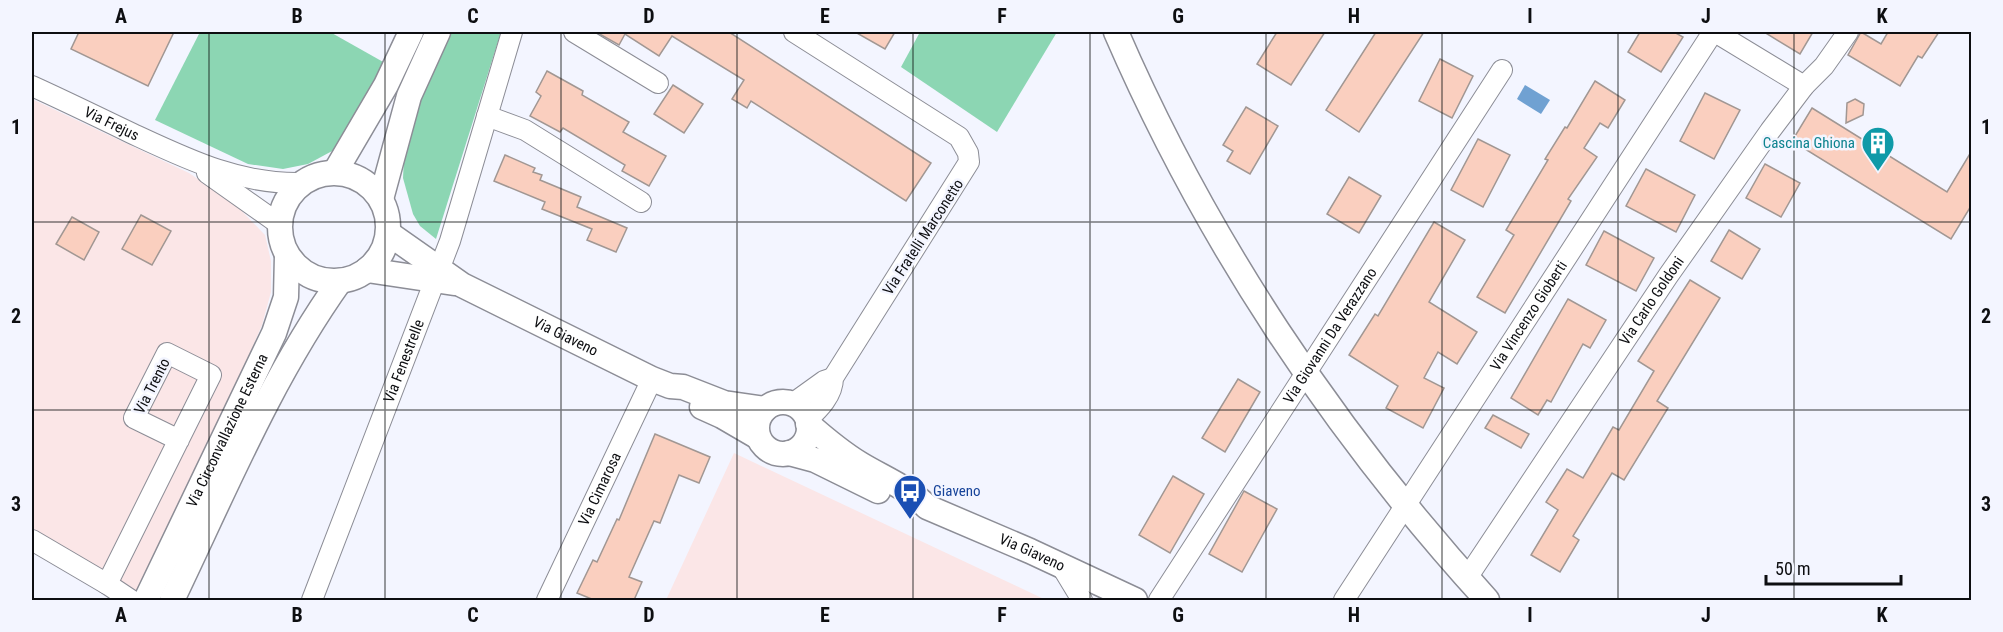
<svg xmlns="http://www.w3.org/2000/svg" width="2003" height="632" font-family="'Roboto Condensed',sans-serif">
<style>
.commercial{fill:#fbe6e7}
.green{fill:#8cd6b3}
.water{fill:#70a1d2}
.building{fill:#facfbf;stroke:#a19793;stroke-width:1.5}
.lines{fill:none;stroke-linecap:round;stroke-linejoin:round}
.minor-casing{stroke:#8c8d96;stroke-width:22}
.major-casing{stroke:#8c8d96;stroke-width:27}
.minor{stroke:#fff;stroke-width:20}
.major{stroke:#fff;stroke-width:24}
.grid{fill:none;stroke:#0d0e11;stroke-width:1.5;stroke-opacity:0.55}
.labels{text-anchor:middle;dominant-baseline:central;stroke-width:5;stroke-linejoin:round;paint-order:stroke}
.street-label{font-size:15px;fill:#0d0e11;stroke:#f3f5ff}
.culture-label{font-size:15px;fill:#0d838f;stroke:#f3f5ff;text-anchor:end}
.transit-label{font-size:15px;fill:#164399;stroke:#f3f5ff;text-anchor:start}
.neatline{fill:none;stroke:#0d0e11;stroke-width:2}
.grid-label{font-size:20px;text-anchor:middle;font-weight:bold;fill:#0d0e11}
</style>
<rect width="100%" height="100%" fill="#f3f5ff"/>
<g class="commercial">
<polygon points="32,99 189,173 237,206 265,235 271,261 271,292 262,325 231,397 138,592 32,528"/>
<polygon points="734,453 1046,600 666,600"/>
</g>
<g class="green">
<polygon points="200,32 330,32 385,63 348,130 334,150 308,164 283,169 248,164 155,120"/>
<polygon points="450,32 501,32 436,239 420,226 413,214 403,178 404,158 411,126 425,87"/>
<polygon points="920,32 1057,32 997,132 901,67"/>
</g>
<polygon class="water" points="1525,85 1550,100 1541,114 1517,99"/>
<g class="building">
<polygon points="79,32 174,32 148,86 71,49"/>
<polygon points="596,32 729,32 931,163 906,201 751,101 747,108 732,99 744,80 672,36 659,56 625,34 619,45"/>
<polygon points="855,32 895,32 885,49"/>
<polygon points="1277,32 1325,32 1291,85 1257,64"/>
<polygon points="1376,32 1424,32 1359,132 1326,110"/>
<polygon points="1640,32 1674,32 1683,37 1661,72 1628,52"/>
<polygon points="1764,32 1813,32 1800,54"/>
<polygon points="1861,32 1881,44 1888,32 1939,32 1922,58 1918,56 1900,86 1848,55"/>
<polygon points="1440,59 1473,76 1452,118 1419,101"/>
<polygon points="547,71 583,91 582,95 629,122 623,132 666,156 649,186 622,171 625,165 563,128 560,132 530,116 541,96 536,92"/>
<polygon points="1595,81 1625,100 1608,128 1600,123 1584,148 1597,157 1568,199 1571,201 1505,313 1477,297 1514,235 1506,230 1548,160 1545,159 1565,127 1567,128"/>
<polygon points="673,85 703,104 684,133 654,114"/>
<polygon points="1705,93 1740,110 1714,159 1680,141"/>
<polygon points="1855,99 1864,104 1863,115 1846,123 1847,103"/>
<polygon points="1246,107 1278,126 1250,174 1227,161 1233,151 1223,145"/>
<polygon points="1812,108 1947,192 1971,152 1971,206 1951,239 1792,141"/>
<polygon points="1478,139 1510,155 1483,207 1451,190"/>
<polygon points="505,155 535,168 533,172 542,175 540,180 581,197 577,207 627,228 616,252 587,240 592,229 542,209 545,202 494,181"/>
<polygon points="1765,164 1800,183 1781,217 1746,198"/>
<polygon points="1646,169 1695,195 1676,232 1626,206"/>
<polygon points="1349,177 1381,196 1359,233 1327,214"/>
<polygon points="141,215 171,231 152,265 122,249"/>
<polygon points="72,217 99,232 84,260 56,244"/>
<polygon points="1434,222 1465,240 1429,302 1477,332 1457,364 1438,352 1424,378 1444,388 1423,428 1386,408 1398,386 1349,355 1375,314 1378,316"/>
<polygon points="1729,230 1760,249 1742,279 1711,261"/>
<polygon points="1604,231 1654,258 1636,291 1586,265"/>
<polygon points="1690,280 1720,298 1657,401 1668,408 1624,480 1612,473 1573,536 1579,540 1560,572 1531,555 1558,510 1546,502 1567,469 1583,478 1613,427 1619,430 1654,371 1638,361"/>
<polygon points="1568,299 1606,320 1590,348 1583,344 1551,402 1547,400 1538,415 1511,398"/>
<polygon points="1238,379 1260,392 1225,452 1202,438"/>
<polygon points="1493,415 1529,434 1521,448 1485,428"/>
<polygon points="655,434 710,457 699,483 679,475 660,523 654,521 629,577 642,582 634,600 594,600 577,593 593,560 597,562 617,519 619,520"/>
<polygon points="1173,476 1204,494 1170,553 1139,535"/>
<polygon points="1244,491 1277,509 1242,572 1209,554"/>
</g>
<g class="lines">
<defs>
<g id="minor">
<polyline points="574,32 658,83"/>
<path d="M794 32 959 137 968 153 969 162 833 378C833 395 819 409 807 420"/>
<polyline points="1715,32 1804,86"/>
<path id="s1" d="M32 86C65 101 98 117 131 133 187 159 237 184 301 183"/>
<polyline points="487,116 525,130 641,202"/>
<polyline points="207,173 279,224"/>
<polyline points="792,404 824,381 833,378"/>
<polyline points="32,540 107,584 131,600"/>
<polyline points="1062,567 1082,600"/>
<path id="s2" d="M1467 578 1668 276 1770 131 1804 86 1824 66 1848 32"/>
<polyline points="107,584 211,375 167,353 134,418 179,440"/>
<path id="s3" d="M312 600 450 241 512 32"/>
<path id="s4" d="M547 600 652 379"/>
<path id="s5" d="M1159 600 1502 70"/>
<path id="s6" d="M1344 600 1713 32"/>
</g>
<g id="major">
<path d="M1116 32C1206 240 1334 432 1487 600"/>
<polyline points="335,172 386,85 411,32"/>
<circle cx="334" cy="227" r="54"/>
<polyline points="381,199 409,96 438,32"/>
<path id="s7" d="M388 233 462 285 652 379 670 386 683 387 724 403 765 409"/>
<polyline points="367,270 454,283"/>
<circle cx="783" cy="428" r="26"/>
<polyline points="702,407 722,416 758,437"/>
<path id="s8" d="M808 424C825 439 842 453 860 464 883 478 909 488 927 507L1030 551 1135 600"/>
<polyline points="789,453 815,460 878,491"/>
<path id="s9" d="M146 600 274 333 286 297 287 255"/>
<path d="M172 600C224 492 270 379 340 281"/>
</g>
</defs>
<use href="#minor" class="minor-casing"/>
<use href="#major" class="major-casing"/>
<use href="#minor" class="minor"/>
<use href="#major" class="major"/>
</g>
<path class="grid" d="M209 32V600M385 32V600M561 32V600M737 32V600M913 32V600M1090 32V600M1266 32V600M1442 32V600M1618 32V600M1794 32V600M32 222H1972M32 410H1972"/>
<defs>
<symbol id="building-pin" viewBox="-11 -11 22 30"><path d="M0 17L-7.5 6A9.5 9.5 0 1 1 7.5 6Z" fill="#0f9aa8" stroke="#f3f5ff"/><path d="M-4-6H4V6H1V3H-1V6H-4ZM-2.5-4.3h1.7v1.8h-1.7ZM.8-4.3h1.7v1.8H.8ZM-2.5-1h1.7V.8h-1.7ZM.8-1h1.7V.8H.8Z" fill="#fff"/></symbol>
<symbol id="bus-pin" viewBox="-11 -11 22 30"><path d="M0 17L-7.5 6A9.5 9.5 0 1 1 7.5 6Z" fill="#1a4fb4" stroke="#f3f5ff"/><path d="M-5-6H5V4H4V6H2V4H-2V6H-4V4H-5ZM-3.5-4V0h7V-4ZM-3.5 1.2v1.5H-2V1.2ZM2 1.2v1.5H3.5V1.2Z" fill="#fff"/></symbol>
</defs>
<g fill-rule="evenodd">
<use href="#building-pin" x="1859" y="124" width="38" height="52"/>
<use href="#bus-pin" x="891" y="472" width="38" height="52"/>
</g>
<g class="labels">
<g class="street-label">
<text stroke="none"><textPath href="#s1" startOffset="88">Via Frejus</textPath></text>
<text transform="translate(923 237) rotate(-57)">Via Fratelli Marconetto</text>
<text stroke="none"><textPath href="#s2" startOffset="333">Via Carlo Goldoni</textPath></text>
<text stroke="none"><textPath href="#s6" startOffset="339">Via Vincenzo Gioberti</textPath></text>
<text stroke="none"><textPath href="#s7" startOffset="206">Via Giaveno</textPath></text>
<text stroke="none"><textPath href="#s5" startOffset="315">Via Giovanni Da Verazzano</textPath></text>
<text stroke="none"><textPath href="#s3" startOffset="256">Via Fenestrelle</textPath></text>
<text transform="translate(152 386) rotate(-63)">Via Trento</text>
<text stroke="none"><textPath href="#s9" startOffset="188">Via Circonvallazione Esterna</textPath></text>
<text stroke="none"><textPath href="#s4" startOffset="123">Via Cimarosa</textPath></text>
<text stroke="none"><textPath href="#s8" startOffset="260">Via Giaveno</textPath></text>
</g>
<g class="culture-label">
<text x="1855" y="143">Cascina Ghiona</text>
</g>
<g class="transit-label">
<text x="933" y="491">Giaveno</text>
</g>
</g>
<rect width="2003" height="632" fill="none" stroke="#f3f5ff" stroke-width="66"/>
<path d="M1766 575v9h135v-9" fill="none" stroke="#0d0e11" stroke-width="3"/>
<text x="1775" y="575" font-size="18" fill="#0d0e11" stroke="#f3f5ff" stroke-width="4.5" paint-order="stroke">50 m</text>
<rect x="33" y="33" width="1937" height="566" class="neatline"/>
<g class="grid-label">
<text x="121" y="23">A</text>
<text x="297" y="23">B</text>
<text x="473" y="23">C</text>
<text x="649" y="23">D</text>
<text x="825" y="23">E</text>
<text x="1002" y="23">F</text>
<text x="1178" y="23">G</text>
<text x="1354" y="23">H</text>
<text x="1530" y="23">I</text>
<text x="1706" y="23">J</text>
<text x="1882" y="23">K</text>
<text x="16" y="134">1</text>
<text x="1986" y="134">1</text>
<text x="16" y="323">2</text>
<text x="1986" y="323">2</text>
<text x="16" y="511">3</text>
<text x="1986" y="511">3</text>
<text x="121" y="622">A</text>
<text x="297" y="622">B</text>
<text x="473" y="622">C</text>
<text x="649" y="622">D</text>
<text x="825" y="622">E</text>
<text x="1002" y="622">F</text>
<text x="1178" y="622">G</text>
<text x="1354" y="622">H</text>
<text x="1530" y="622">I</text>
<text x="1706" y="622">J</text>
<text x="1882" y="622">K</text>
</g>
</svg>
